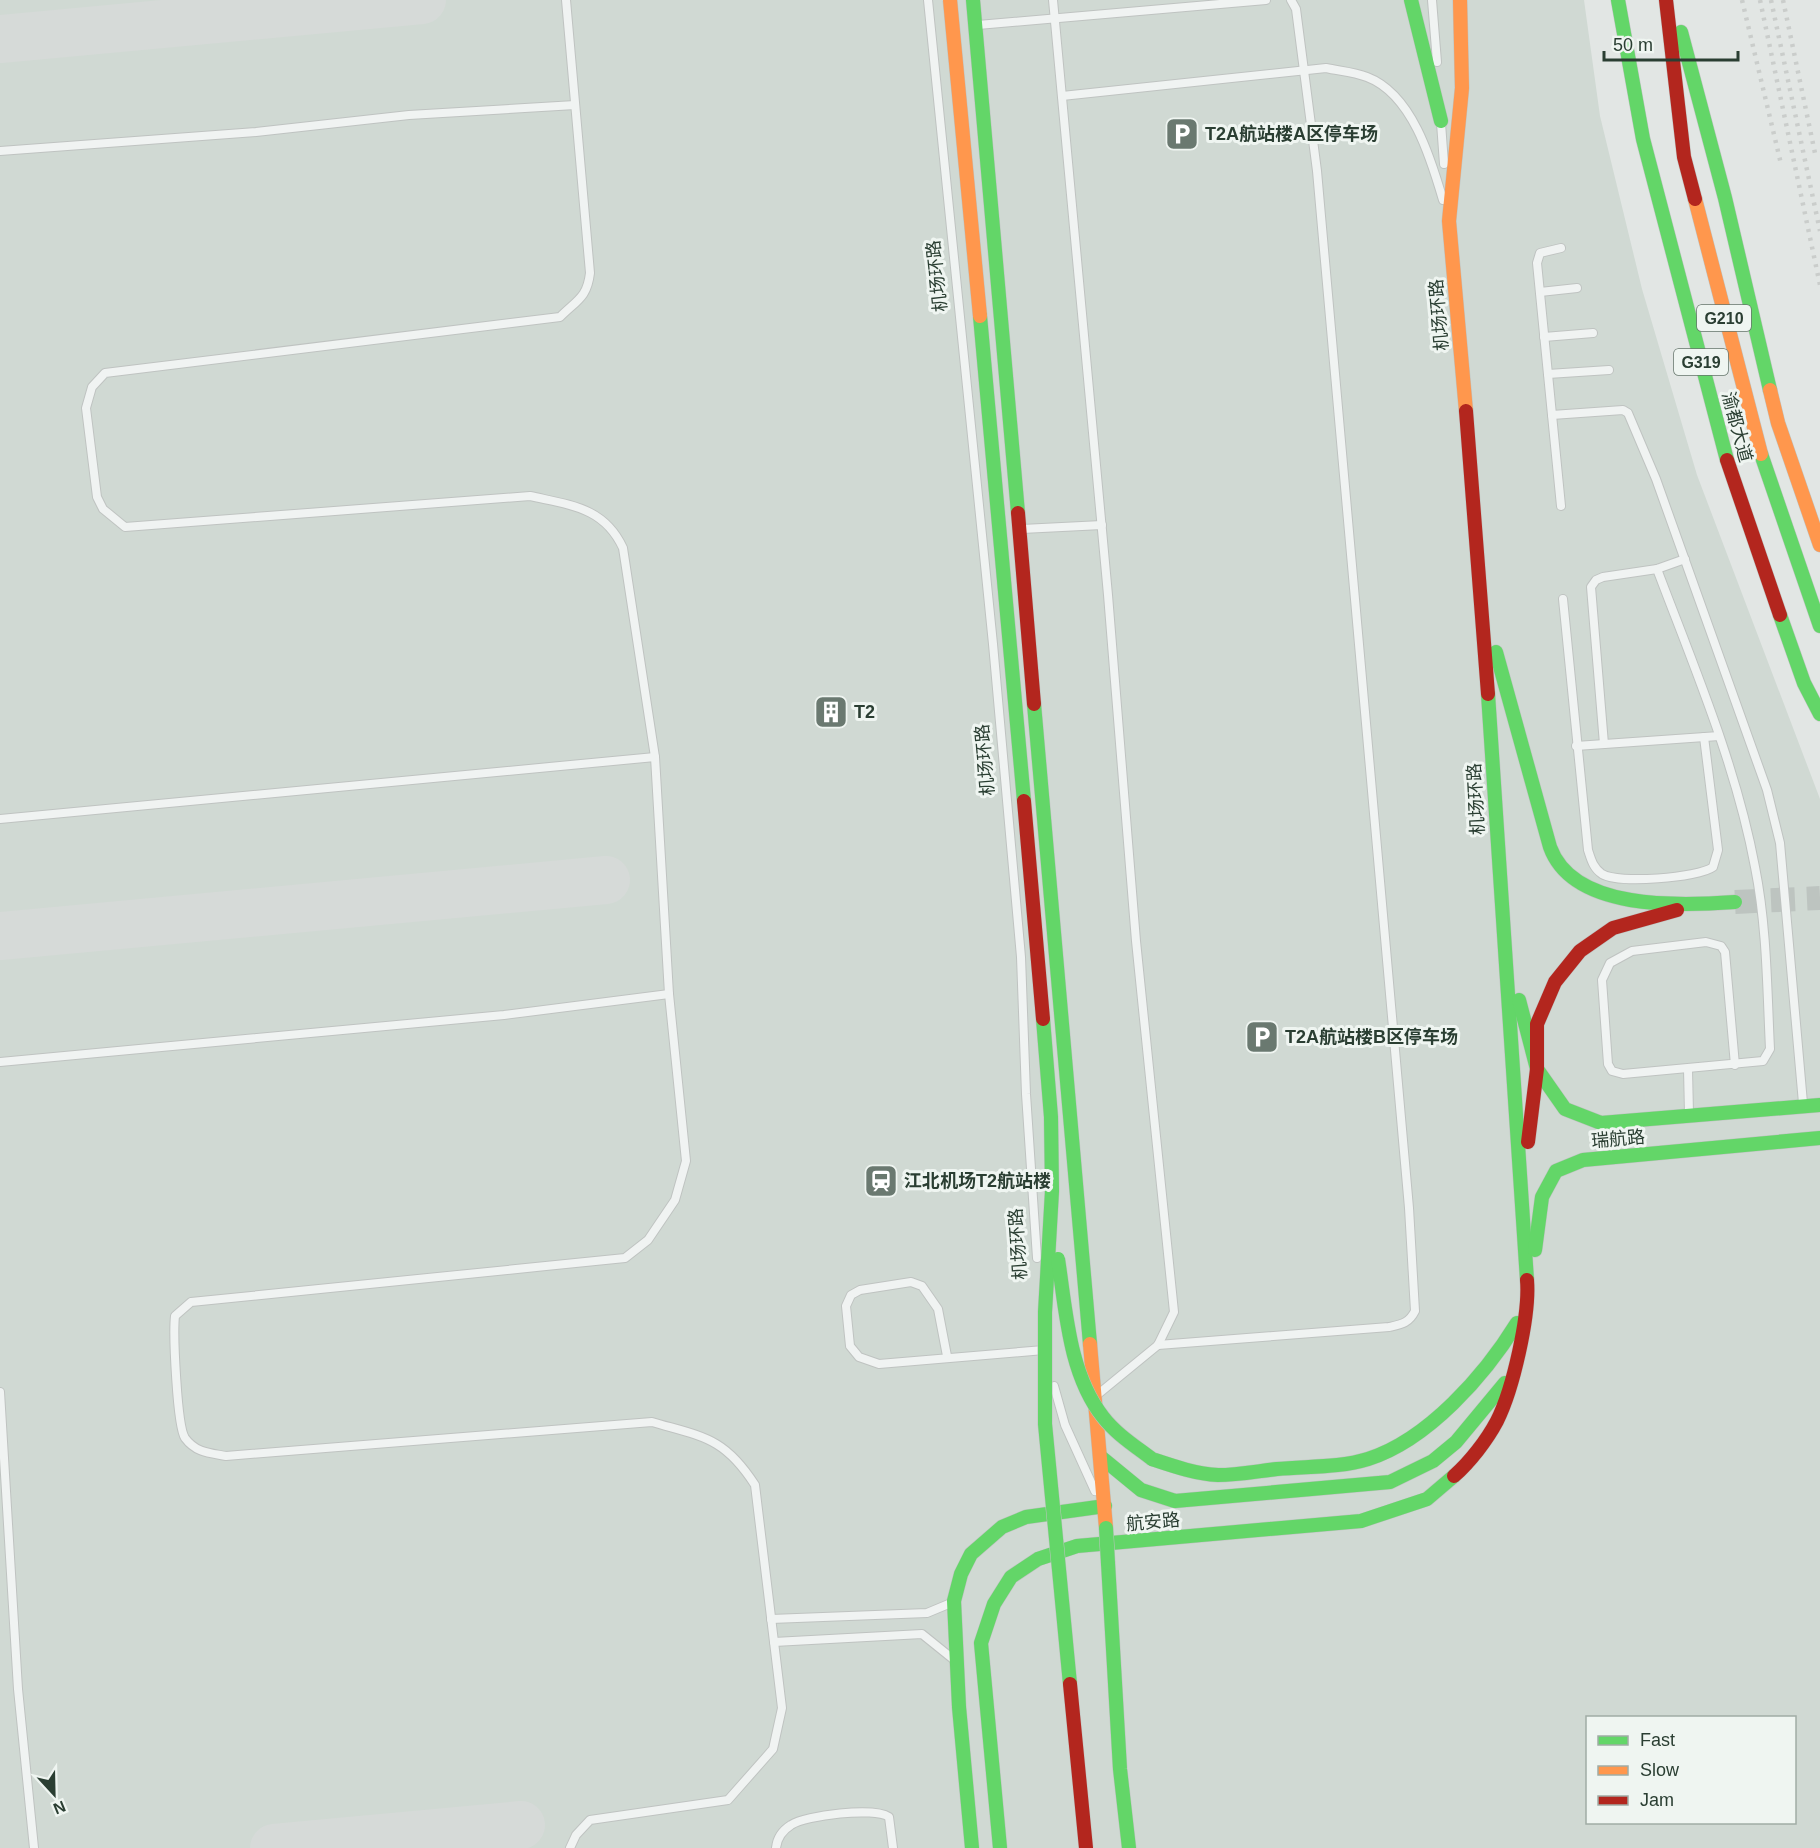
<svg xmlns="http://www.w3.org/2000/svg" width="1820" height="1848" font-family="Helvetica,'Noto Sans SC',sans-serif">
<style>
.built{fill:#d0d9d3;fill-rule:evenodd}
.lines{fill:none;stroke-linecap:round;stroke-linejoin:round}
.taxiway{stroke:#d6dad8;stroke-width:48}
.secondary-tunnel{stroke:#bdc4c0;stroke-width:24;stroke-dasharray:24 12;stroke-linecap:butt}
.lane-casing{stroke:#bfc3c1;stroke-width:10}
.fast-casing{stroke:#bfc3c1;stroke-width:15}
.slow-casing{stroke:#bfc3c1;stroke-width:15}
.jam-casing{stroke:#bfc3c1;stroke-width:15}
.lane{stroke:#f0f3f2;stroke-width:8}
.fast{stroke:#63d668;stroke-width:14}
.slow{stroke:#ff974d;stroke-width:14}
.jam{stroke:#b3261e;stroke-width:14}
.rail{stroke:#cacdcb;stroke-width:4.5;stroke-dasharray:3 6;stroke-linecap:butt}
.fast-bridge-casing{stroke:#bfc3c1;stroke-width:15;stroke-linecap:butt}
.slow-bridge-casing{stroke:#bfc3c1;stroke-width:15;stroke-linecap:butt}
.jam-bridge-casing{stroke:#bfc3c1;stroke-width:15;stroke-linecap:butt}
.fast-bridge{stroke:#63d668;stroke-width:14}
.slow-bridge{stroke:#ff974d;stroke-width:14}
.jam-bridge{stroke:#b3261e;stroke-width:14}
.labels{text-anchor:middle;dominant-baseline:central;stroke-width:6;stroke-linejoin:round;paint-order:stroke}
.shield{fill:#eff5f1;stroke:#65756b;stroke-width:1.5}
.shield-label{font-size:16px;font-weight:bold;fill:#2a3e32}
.poi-label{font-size:18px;font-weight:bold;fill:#2a3e32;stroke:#eff5f1;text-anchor:start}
.street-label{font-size:18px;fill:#2a3e32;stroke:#eff5f1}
</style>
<rect width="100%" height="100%" fill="#e2e6e4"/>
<path class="built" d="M0 0H1584L1600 116 1642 289 1697 475 1820 799V1848H0ZM1588 1718H1794V1822H1588Z"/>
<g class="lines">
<g class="taxiway">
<polyline points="0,39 422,0"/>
<polyline points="0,936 606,880"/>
<polyline points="274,1848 521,1825"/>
</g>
<polyline class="secondary-tunnel" points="1735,902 1820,898"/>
<defs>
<g id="lane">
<path d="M566 0 590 273C587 298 577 300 560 317L105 373 92 387 86 408 97 497 103 509 125 527 530 496C570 505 604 507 623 548L655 757 669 994 686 1161 675 1200 648 1240 625 1258 191 1302 175 1316C173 1334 177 1426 185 1438 196 1453 210 1453 226 1456L652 1422C703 1437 724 1437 755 1485L782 1708 773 1749 728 1800 590 1820 576 1835 570 1848"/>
<polyline points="928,0 993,644 1021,957 1026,1094 1037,1258"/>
<polyline points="1053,0 1108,595 1136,941 1174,1312 1158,1345 1097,1395"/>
<polyline points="1432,0 1437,62"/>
<polyline points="978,25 1266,0"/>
<path d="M1062 96 1326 68C1340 71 1354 72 1367 77 1412 94 1431 159 1443 200"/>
<polyline points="1441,123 1444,164"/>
<polyline points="0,151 256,132 409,115 575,105"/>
<polyline points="1561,248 1540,253 1537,263 1561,506"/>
<polyline points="1540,292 1577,288"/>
<polyline points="1544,337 1593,333"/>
<polyline points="1548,374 1609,370"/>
<polyline points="1552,415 1623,410 1628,413 1656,479 1767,790 1780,843 1803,1103"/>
<polyline points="1022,529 1102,525"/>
<path d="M1657 569C1694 667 1736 765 1755 867 1767 927 1767 988 1770 1049L1763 1061 1623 1074 1612 1071 1608 1064 1602 980 1610 963 1632 951 1706 942 1721 946 1725 952 1735 1065"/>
<path d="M1563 599 1588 850C1591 859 1593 868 1602 874 1618 884 1698 878 1713 867L1718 850 1704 737"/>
<polyline points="1604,744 1591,587 1596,580 1603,577 1657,569 1685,559"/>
<polyline points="1576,746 1719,736"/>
<polyline points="0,819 655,757"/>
<polyline points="0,1062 504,1015 669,994"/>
<polyline points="1688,1069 1689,1114"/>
<path d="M1158 1345 1389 1327C1402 1324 1409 1323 1415 1311L1409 1208 1317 171 1296 9 1291 0"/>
<polyline points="947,1356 938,1309 922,1286 911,1282 860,1290 851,1295 846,1306 850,1346 859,1357 879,1364 1044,1350"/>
<polyline points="1054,1386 1065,1425 1095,1491"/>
<polyline points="0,1392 18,1689 34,1848"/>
<polyline points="771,1619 927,1613 951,1603"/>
<polyline points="774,1642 922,1634 953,1659"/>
<path d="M776 1848C777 1838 783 1830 791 1825 806 1815 874 1807 889 1817L893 1848"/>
</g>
<g id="fast">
<polyline points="973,0 1018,513"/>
<polyline points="1411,0 1441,121"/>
<polyline points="1618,0 1643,139 1727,460"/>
<polyline points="1681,32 1725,198 1770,390"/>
<polyline points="1761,454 1820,626"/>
<polyline points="1780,615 1804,683 1820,714"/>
<path d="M1496 652 1550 847C1573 911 1680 906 1735 902"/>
<polyline points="1488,694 1527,1280"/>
<polyline points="1034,704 1090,1344"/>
<polyline points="1519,1000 1537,1069 1565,1109 1601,1123 1820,1105"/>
<polyline points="1535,1250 1542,1197 1556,1171 1583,1160 1820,1138"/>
<polyline points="1102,1458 1141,1490 1175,1501 1390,1482 1433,1461 1456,1442 1505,1383"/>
<path d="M1152 1459C1173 1466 1196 1474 1218 1475 1238 1475 1258 1471 1277 1469 1307 1466 1339 1468 1368 1459 1428 1440 1485 1375 1517 1323"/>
<polyline points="1108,1563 1120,1769 1129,1848"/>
<polyline points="972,1848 959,1707 954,1601 961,1574 971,1554 1002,1527 1026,1517 1105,1506"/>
<polyline points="1000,1848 981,1643 994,1604 1011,1577 1038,1559 1077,1546 1361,1521 1427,1499 1454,1476"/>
</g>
<g id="slow">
<polyline points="1460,0 1462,88 1449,221 1466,411"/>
<polyline points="1695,199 1761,454"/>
<polyline points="1770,390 1778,423 1820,545"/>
<polyline points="1090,1344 1106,1528"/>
</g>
<g id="jam">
<polyline points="1666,0 1684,157 1695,199"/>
<polyline points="1466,411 1488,694"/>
<polyline points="1727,460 1780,615"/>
<polyline points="1018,513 1034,704"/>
<polyline points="1528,1142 1537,1069 1537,1024 1555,982 1580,951 1613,928 1677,910"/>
<path d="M1454 1476C1470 1462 1487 1440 1497 1421 1513 1389 1530 1315 1527 1280"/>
</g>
</defs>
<use href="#lane" class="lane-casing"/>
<use href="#fast" class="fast-casing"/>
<use href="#slow" class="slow-casing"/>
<use href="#jam" class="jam-casing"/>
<use href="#lane" class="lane"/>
<use href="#fast" class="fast"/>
<use href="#slow" class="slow"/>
<use href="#jam" class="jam"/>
<g class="rail">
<polyline points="1742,0 1781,164"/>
<polyline points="1760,0 1820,285"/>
<polyline points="1771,0 1820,231"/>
<polyline points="1783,0 1816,158"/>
</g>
<defs>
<g id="fast-bridge">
<polyline points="980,316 1024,801"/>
<polyline points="1043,1019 1051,1117 1052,1191 1045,1312 1045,1424 1070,1684"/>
<path d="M1058 1259C1066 1311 1069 1374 1103 1417 1116 1434 1135 1446 1152 1459"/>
<polyline points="1106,1528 1108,1563"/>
</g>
<polyline id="slow-bridge" points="950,0 980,316"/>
<g id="jam-bridge">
<polyline points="1024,801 1043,1019"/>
<polyline points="1070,1684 1086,1848"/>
</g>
</defs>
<use href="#fast-bridge" class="fast-bridge-casing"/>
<use href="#slow-bridge" class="slow-bridge-casing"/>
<use href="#jam-bridge" class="jam-bridge-casing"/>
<use href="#fast-bridge" class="fast-bridge"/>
<use href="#slow-bridge" class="slow-bridge"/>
<use href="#jam-bridge" class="jam-bridge"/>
</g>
<defs>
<symbol id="parking-square" viewBox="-11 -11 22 22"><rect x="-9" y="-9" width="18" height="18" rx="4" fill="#6a7970" stroke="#eff5f1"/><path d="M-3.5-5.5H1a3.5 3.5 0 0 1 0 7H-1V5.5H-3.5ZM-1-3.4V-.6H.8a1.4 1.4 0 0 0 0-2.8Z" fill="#fff"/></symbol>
<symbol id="building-square" viewBox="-11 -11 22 22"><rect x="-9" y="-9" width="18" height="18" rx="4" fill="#6a7970" stroke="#eff5f1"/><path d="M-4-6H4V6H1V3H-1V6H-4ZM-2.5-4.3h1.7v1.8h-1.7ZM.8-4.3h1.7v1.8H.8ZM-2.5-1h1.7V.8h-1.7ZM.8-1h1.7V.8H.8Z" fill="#fff"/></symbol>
<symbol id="station-square" viewBox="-11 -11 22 22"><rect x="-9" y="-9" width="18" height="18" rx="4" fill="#6a7970" stroke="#eff5f1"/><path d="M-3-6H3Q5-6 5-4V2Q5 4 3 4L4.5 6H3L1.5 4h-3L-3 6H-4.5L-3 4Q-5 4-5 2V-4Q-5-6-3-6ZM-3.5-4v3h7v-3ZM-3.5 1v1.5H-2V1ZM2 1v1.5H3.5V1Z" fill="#fff"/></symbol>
</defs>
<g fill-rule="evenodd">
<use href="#parking-square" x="1163" y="115" width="38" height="38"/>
<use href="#building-square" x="812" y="693" width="38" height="38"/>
<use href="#parking-square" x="1243" y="1018" width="38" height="38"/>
<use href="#station-square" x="862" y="1162" width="38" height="38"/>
</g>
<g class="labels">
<g class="shield">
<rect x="1697" y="305" width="54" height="26" rx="4.5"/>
<rect x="1674" y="349" width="54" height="26" rx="4.5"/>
</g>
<g class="shield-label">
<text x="1724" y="318">G210</text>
<text x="1701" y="362">G319</text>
</g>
<g class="poi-label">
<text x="1205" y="134">T2A航站楼A区停车场</text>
<text x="854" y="712">T2</text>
<text x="1285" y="1037">T2A航站楼B区停车场</text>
<text x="904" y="1181">江北机场T2航站楼</text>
</g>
<g class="street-label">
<text transform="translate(937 276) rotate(-96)">机场环路</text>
<text transform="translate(1439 315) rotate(-95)">机场环路</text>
<text transform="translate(1737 427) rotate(75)">渝都大道</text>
<text transform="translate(985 760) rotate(-95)">机场环路</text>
<text transform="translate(1476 799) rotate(-93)">机场环路</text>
<text transform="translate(1618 1139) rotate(-5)">瑞航路</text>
<text transform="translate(1018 1244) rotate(-94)">机场环路</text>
<text transform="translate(1153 1522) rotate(-5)">航安路</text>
</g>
</g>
<rect x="1586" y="1716" width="210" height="108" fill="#eff5f1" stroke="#a0aca5" stroke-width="1.5"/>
<rect x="1598" y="1736" width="30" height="9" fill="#63d668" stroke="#a0aca5" stroke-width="1.5"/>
<text x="1640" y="1746" font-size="18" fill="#2a3e32">Fast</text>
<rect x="1598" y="1766" width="30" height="9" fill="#ff974d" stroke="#a0aca5" stroke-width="1.5"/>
<text x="1640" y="1776" font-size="18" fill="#2a3e32">Slow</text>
<rect x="1598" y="1796" width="30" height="9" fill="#b3261e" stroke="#a0aca5" stroke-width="1.5"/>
<text x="1640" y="1806" font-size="18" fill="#2a3e32">Jam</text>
<g transform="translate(54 1794) rotate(158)" stroke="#eff5f1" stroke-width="4.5" paint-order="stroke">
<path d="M0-4.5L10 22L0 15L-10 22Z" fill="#2a3e32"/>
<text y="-9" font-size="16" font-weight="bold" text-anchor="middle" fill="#2a3e32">N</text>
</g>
<path d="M1604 51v9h134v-9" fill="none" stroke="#2a3e32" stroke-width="3"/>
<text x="1613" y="51" font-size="18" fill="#2a3e32" stroke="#eff5f1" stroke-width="4.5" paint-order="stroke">50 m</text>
</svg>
